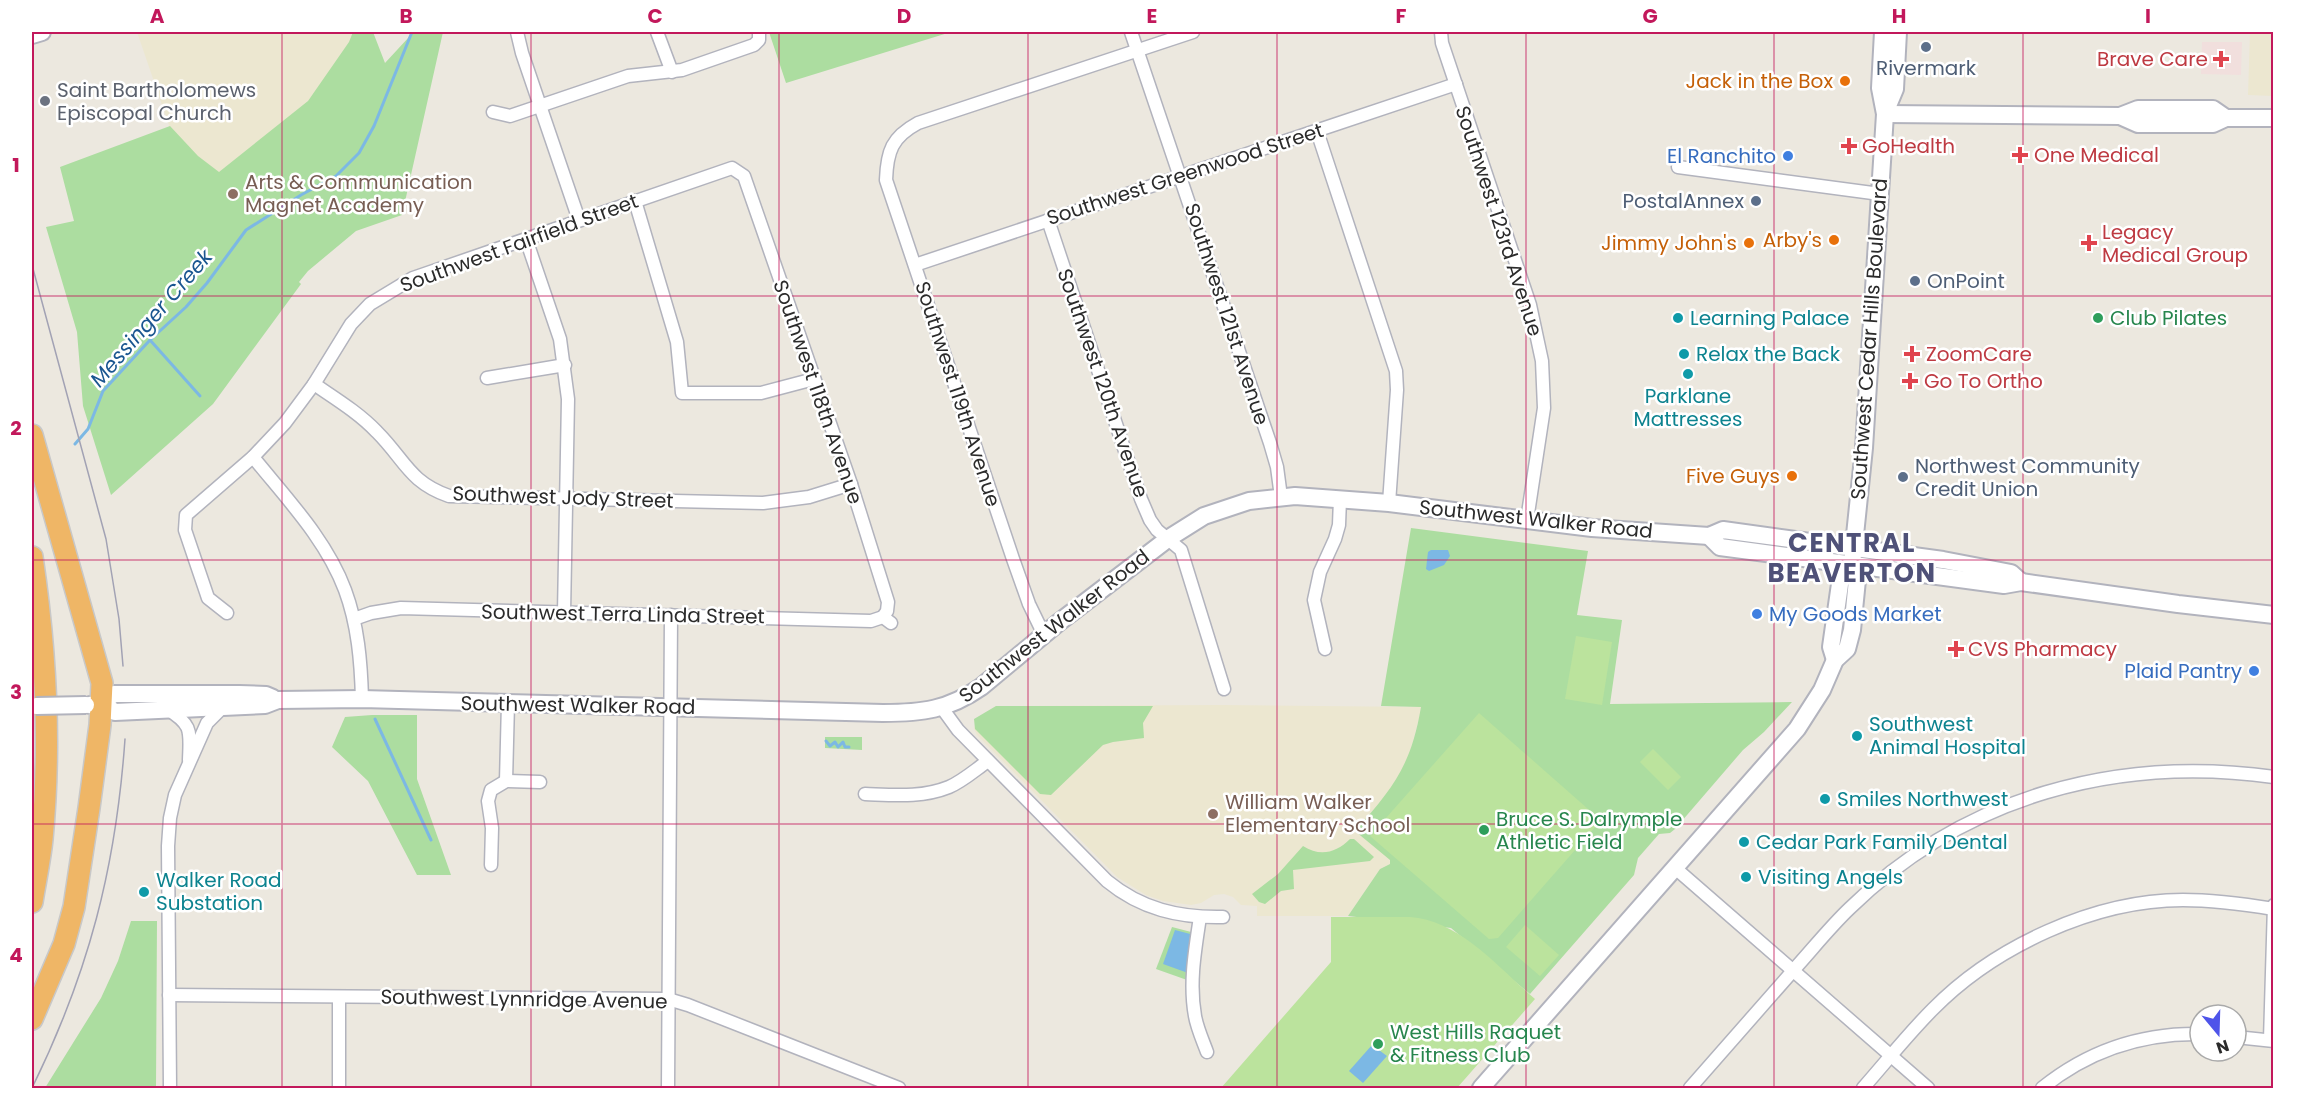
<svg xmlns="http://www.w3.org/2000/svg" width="2305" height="1120" font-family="Poppins,sans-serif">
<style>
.education{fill:#ece7d0}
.medical{fill:#f1dfdd}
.green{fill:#acdda0}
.pitch{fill:#bbe39d}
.water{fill:#7cb8e4}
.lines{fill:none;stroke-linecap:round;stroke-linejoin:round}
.stream{stroke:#7cb8e4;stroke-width:3}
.street-casing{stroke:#b2b3bd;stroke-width:15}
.secondary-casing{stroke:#b2b3bd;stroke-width:20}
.highway-casing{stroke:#c8c8c8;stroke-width:24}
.street{stroke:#fff;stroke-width:12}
.secondary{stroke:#fff;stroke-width:16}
.highway{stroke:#efb666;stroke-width:21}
.tram{stroke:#a2a2b4;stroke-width:1.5}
.secondary-bridge-casing{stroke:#b2b3bd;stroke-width:20;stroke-linecap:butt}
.secondary-bridge{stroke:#fff;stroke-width:16}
.grid{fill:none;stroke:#c2185b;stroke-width:1.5;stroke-opacity:0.55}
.service-dot{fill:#5c6f8a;stroke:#fff;stroke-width:2}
.health-dot{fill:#e0444e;stroke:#fff;stroke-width:2}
.food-dot{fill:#e8710a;stroke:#fff;stroke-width:2}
.worship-dot{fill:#6b7280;stroke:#fff;stroke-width:2}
.shop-dot{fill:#3f7fe0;stroke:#fff;stroke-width:2}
.education-dot{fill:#8d6e63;stroke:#fff;stroke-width:2}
.culture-dot{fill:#0f9aa8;stroke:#fff;stroke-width:2}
.leisure-dot{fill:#2e9e5b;stroke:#fff;stroke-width:2}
.labels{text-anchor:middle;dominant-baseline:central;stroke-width:5;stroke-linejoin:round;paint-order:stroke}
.health-label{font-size:20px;fill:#be3a42;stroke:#fff;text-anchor:start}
.service-label{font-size:20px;fill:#4e5e75;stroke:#fff;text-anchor:start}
.food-label{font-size:20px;fill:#c56008;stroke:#fff;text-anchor:end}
.worship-label{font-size:20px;fill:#5b616d;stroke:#fff;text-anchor:start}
.shop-label{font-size:20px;fill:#366cbe;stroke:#fff;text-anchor:end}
.street-label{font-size:20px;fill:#2b2b2b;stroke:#fff}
.education-label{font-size:20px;fill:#785e54;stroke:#fff;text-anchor:start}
.culture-label{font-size:20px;fill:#0d838f;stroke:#fff;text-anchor:start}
.leisure-label{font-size:20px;fill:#27864d;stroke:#fff;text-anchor:start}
.water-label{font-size:21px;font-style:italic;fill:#1a5690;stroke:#fff}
.district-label{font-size:26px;font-weight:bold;letter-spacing:1.5px;fill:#4f5178;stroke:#fff}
.neatline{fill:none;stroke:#c2185b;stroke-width:2}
.grid-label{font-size:20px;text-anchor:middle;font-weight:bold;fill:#c2185b}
</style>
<rect width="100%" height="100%" fill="#ece8df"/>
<g class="education">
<polygon points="137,32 373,32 216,262"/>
<polygon points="2250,32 2273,32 2273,96 2248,95"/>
<polygon points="1221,705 1422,707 1410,753 1399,778 1385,797 1390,864 1380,869 1348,916 1257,916 1257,906 1241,905 1233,897 1224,894 1214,895 1201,903 1191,905 1163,901 1146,895 1117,877 977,735 974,729 976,721 996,706"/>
</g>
<polygon class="medical" points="2202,42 2242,42 2241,75 2201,74"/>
<g class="green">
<polygon points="353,32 373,32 385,63 409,37 411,32 443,32 402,215 356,231 308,271 299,282 301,284 213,404 111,495 83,406 77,332 46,227 74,221 60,167 170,126 198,156 219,172 308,101 349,42"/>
<polygon points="769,32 951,32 786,83"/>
<path d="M1411 528 1588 551 1577 615 1622 620 1610 704 1792 702 1764 732 1743 750 1675 829 1670 833 1659 834 1638 858 1634 875 1530 994 1451 928 1348 916 1380 869 1390 864V860L1355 831C1393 788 1411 766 1421 707L1381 706Z"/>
<polygon points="996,706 1153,706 1143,723 1144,738 1113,742 1103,745 1051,795 1040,794 975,729 974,719"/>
<polygon points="372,715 417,715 417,779 451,875 417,875 368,781 332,747 345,717"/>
<polygon points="825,737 862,737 862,750 825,748"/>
<path d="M1350 839H1354L1374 857 1370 861 1293 870 1294 889 1281 891 1265 904 1259 902 1252 894 1278 874 1303 846C1320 857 1336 853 1350 839Z"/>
<polygon points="131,921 157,921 156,1088 45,1088 101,998 118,961"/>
<polygon points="1172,927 1195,933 1187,980 1156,969"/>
</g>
<g class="pitch">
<polygon points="1576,636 1612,642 1602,705 1565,699"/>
<polygon points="1479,713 1596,816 1597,825 1498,938 1489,939 1370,836"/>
<polygon points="1653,749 1681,777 1668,790 1640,762"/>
<path d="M1331 917H1410C1459 920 1499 968 1535 999L1457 1088H1221L1331 962Z"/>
<polygon points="1525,925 1559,955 1540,976 1506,947"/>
</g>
<g class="water">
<polygon points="1431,550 1448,550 1450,556 1444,565 1429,571 1426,569 1428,552"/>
<polygon points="1175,930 1194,935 1188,973 1163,964"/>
<polygon points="1372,1045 1387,1056 1363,1083 1349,1071"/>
</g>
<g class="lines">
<g class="stream">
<polyline points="150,340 200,396"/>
<polyline points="75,444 88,429 103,391 150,340 186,307 207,283 246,230 301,195 336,176 359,153 374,126 412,32"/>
<polyline points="375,719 431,840"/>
<polyline points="826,741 830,746 835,742 838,747 843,742 845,747 849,747"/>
</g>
<defs>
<g id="street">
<polyline points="517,32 522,53 579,220"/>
<polyline points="657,32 672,72"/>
<polyline points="1131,32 1270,443 1277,467 1281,497"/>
<polyline points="1441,32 1442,43 1530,305 1542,361 1544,408 1527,520"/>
<polyline points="493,112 510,116 628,76 682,70 754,45 759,40 759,32"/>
<polyline points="1317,131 1396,371 1397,390 1389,503"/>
<polyline points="1678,167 1880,194"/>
<polyline points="635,201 677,342 682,393 761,393 814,379"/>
<polyline points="1048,220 1141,499 1150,520 1157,530 1181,550 1224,689"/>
<polyline points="526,239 560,339 568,399 564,613"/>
<polyline points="915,265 1456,84"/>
<polyline points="487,378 565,365"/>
<path d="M314 384C336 399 359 413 377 432 405 460 409 482 449 496L763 503 809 497 851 484"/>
<path d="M253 457C286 498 326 539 345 590 358 625 361 662 362 699"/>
<polyline points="227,613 208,598 185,530 186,515 253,457 285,423 314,384 351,324 370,304 413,278 732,168 744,176 851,484 888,602 887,611 883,617"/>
<polyline points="354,619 371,613 401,608 871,621 883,617 891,623"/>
<path d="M1044 635 1029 604 1013 559 886 180C887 151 892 137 918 123L1193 32"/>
<polyline points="1325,649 1314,600 1320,572 1335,539 1339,525 1340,499"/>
<path d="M942 708 958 730 1107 881C1141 909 1179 918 1223 917"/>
<path d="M167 709C193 725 190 731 189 760"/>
<polyline points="506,781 508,703"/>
<path d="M865 794C893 795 922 798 949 787 963 781 975 770 988 761"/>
<polyline points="491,865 492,828 488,801 491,790 506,781 540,782"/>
<polyline points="1674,867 1928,1088"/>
<path d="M1200 917C1195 950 1189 983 1195 1016 1197 1028 1203 1041 1207 1052"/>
<polyline points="169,995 668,999 688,1005 899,1088"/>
<polyline points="2236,1037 2274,1041"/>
<polyline points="2270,1040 2274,905"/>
<polyline points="170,1088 168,846 170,818 175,795 207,723 223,707"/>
<polyline points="339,1088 339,997"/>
<polyline points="668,1088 671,615"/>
<path d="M1690 1088C1726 1047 1762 1006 1798 965 1815 946 1832 925 1850 908 1964 796 2118 755 2274 777"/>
<path d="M1863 1088C1886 1062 1908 1034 1933 1009 1994 947 2094 900 2183 900 2213 900 2243 904 2274 909"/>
<path d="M2042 1088C2088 1051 2140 1033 2200 1034"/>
</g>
<g id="secondary">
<polyline points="32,35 42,32"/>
<polyline points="1885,113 1895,89 1898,32"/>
<polyline points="1885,114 2120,116 2138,109 2213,109 2226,118"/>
<polyline points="2120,116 2138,124 2213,124 2226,118 2274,118"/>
<polyline points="1709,536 1720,547 2004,585 2021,582 2178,604 2274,615"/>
<polyline points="1835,660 1831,647 1841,577 1852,564"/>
<polyline points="101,704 114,694 239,694 266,695 273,698"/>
<path d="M90 705 101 704 115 712 265 705 278 700 362 699 883 713C922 713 948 710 981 687L1058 623 1169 538 1204 516 1249 501 1295 496 1389 503 1592 528 1709 536 1723 530 1943 560 2011 573 2021 582"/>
<polyline points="1481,1088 1797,729 1822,690 1835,660 1847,649 1852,630 1857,580 1852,564 1864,448 1885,114 1880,88 1883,32"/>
</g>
<g id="highway">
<polyline points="32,435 102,683 100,725 89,808 74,907 64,944 32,1019"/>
<path d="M32 557C46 651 51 745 42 839 40 860 35 882 32 902"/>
</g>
</defs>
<use href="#street" class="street-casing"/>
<use href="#secondary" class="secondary-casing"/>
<use href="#highway" class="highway-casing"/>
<use href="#street" class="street"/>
<use href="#secondary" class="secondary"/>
<use href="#highway" class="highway"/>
<g class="tram">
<polyline points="32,265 106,539 119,619 123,666"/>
<path d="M32 1088C89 972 116 867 125 739"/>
</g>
<defs>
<polyline id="secondary-bridge" points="36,706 86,705"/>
</defs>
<use href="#secondary-bridge" class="secondary-bridge-casing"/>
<use href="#secondary-bridge" class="secondary-bridge"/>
</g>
<path class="grid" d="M282 32V1088M531 32V1088M779 32V1088M1028 32V1088M1277 32V1088M1526 32V1088M1774 32V1088M2023 32V1088M32 296H2274M32 560H2274M32 824H2274"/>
<g class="service-dot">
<circle cx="1926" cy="47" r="6"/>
<circle cx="1756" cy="201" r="6"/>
<circle cx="1915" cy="281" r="6"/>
<circle cx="1903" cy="477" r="6"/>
</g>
<g class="health-dot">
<path d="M2218 50h6v6h6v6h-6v6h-6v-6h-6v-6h6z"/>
<path d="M1846 137h6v6h6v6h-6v6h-6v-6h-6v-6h6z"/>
<path d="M2017 146h6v6h6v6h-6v6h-6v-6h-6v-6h6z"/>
<path d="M2086 234h6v6h6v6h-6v6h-6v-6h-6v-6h6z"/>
<path d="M1909 345h6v6h6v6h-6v6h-6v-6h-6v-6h6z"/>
<path d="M1907 372h6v6h6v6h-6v6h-6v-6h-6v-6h6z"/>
<path d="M1953 640h6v6h6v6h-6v6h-6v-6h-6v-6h6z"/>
</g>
<g class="food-dot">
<circle cx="1845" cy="81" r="6"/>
<circle cx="1834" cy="240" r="6"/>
<circle cx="1749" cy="243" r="6"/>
<circle cx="1792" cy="476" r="6"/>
</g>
<circle class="worship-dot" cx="45" cy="101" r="6"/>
<g class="shop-dot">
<circle cx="1788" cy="156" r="6"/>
<circle cx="1757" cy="614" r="6"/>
<circle cx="2254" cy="671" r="6"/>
</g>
<g class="education-dot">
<circle cx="233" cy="194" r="6"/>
<circle cx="1213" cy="814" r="6"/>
</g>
<g class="culture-dot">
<circle cx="1678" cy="318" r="6"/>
<circle cx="1684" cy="354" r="6"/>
<circle cx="1688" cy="374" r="6"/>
<circle cx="1857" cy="736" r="6"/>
<circle cx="1825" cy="799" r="6"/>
<circle cx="1744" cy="842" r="6"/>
<circle cx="1746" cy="877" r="6"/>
<circle cx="144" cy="892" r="6"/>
</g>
<g class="leisure-dot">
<circle cx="2098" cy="318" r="6"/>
<circle cx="1484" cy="830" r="6"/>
<circle cx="1378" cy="1044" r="6"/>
</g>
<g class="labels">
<g class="health-label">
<text x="2208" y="59" text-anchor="end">Brave Care</text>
<text x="1862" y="146">GoHealth</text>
<text x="2034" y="155">One Medical</text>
<text x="2102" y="232">Legacy<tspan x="2102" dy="23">Medical Group</tspan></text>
<text x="1926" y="354">ZoomCare</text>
<text x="1924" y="381">Go To Ortho</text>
<text x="1968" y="649">CVS Pharmacy</text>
</g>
<g class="service-label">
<text x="1926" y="68" text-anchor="middle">Rivermark</text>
<text x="1744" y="201" text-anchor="end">PostalAnnex</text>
<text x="1927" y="281">OnPoint</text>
<text x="1915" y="466">Northwest Community<tspan x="1915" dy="23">Credit Union</tspan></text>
</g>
<g class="food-label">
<text x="1833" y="81">Jack in the Box</text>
<text x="1822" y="240">Arby's</text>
<text x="1737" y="243">Jimmy John's</text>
<text x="1780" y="476">Five Guys</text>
</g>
<g class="worship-label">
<text x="57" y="90">Saint Bartholomews<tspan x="57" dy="23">Episcopal Church</tspan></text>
</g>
<g class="shop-label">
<text x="1776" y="156">El Ranchito</text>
<text x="1769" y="614" text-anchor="start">My Goods Market</text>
<text x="2242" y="671">Plaid Pantry</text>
</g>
<g class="street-label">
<text transform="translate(1185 174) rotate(-18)">Southwest Greenwood Street</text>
<text transform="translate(1499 221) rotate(72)">Southwest 123rd Avenue</text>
<text transform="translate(519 243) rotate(-20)">Southwest Fairfield Street</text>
<text transform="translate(1227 314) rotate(72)">Southwest 121st Avenue</text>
<text transform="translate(1869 339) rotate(-86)">Southwest Cedar Hills Boulevard</text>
<text transform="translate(1103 383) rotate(71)">Southwest 120th Avenue</text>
<text transform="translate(818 392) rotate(71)">Southwest 118th Avenue</text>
<text transform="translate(958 394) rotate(72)">Southwest 119th Avenue</text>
<text transform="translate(563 497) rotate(2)">Southwest Jody Street</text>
<text transform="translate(1536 519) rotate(6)">Southwest Walker Road</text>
<text transform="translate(623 614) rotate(1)">Southwest Terra Linda Street</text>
<text transform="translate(1054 626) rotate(-38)">Southwest Walker Road</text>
<text transform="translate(578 705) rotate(1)">Southwest Walker Road</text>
<text transform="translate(524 999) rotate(1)">Southwest Lynnridge Avenue</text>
</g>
<g class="education-label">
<text x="245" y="182">Arts &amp; Communication<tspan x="245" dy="23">Magnet Academy</tspan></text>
<text x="1225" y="802">William Walker<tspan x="1225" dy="23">Elementary School</tspan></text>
</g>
<g class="culture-label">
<text x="1690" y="318">Learning Palace</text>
<text x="1696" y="354">Relax the Back</text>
<text x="1688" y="396" text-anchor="middle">Parklane<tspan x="1688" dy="23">Mattresses</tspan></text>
<text x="1869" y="724">Southwest<tspan x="1869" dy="23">Animal Hospital</tspan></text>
<text x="1837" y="799">Smiles Northwest</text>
<text x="1756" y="842">Cedar Park Family Dental</text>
<text x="1758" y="877">Visiting Angels</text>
<text x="156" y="880">Walker Road<tspan x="156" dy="23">Substation</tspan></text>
</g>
<g class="leisure-label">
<text x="2110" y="318">Club Pilates</text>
<text x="1496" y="819">Bruce S. DaIrymple<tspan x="1496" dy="23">Athletic Field</tspan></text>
<text x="1390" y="1032">West Hills Raquet<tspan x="1390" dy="23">&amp; Fitness Club</tspan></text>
</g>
<g class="water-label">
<text transform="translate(151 318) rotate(-49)">Messinger Creek</text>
</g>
<g class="district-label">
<text x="1852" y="543">CENTRAL<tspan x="1852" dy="30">BEAVERTON</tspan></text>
</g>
</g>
<rect width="2305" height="1120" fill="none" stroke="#ffffff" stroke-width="66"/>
<g transform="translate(2218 1033) rotate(161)"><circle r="28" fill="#ffffff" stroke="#aaaaaa" stroke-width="1.5"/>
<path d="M0-4.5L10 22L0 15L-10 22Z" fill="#4e54e9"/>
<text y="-9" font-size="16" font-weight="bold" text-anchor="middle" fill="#2b2b2b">N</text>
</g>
<rect x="33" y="33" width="2239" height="1054" class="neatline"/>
<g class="grid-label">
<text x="157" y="23">A</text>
<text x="406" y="23">B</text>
<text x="655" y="23">C</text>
<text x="904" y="23">D</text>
<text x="1152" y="23">E</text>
<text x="1401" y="23">F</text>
<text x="1650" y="23">G</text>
<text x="1899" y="23">H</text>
<text x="2148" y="23">I</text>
<text x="16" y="172">1</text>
<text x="16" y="435">2</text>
<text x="16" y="699">3</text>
<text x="16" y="962">4</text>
</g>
</svg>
